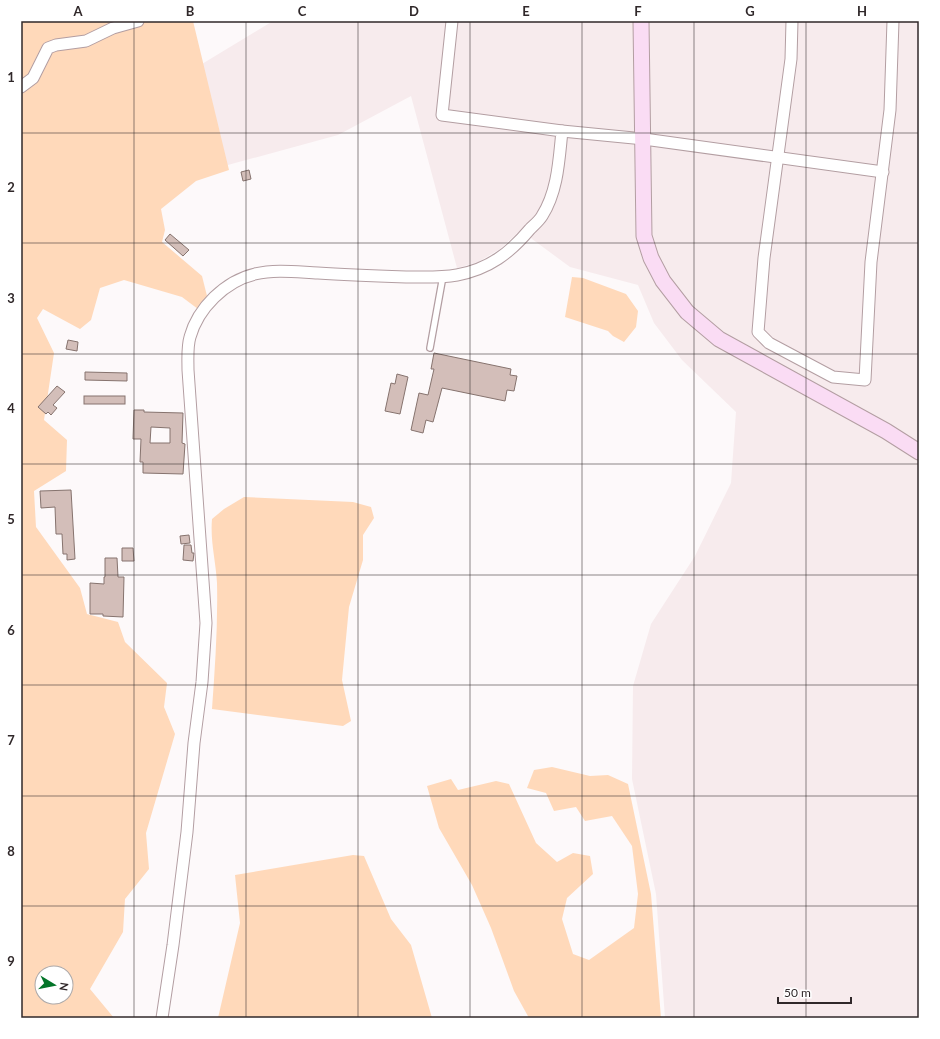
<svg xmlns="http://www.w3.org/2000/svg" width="940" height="1039" font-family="Lato,sans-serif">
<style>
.built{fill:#f7ebed}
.green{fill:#ffd9ba;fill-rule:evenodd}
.building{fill:#d3beb9;stroke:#86736e;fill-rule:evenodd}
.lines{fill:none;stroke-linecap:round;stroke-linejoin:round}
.lane-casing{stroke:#b39ea2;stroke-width:8}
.street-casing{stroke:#b39ea2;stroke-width:13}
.secondary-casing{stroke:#b39ea2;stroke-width:17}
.lane{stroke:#fff;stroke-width:5.5}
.street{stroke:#fff;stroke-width:11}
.secondary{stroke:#fadcf4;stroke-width:15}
.grid{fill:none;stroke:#30282a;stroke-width:1;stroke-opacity:0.55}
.neatline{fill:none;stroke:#30282a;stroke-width:1.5}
.grid-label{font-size:13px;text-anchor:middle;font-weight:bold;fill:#30282a}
</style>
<rect width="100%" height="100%" fill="#fdf9fa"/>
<polygon class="built" points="273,21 919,21 919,1018 665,1018 656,894 632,779 633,686 651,624 695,556 731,483 736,412 682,360 654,323 638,285 570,267 532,239 523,228 500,249 478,262 457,268 411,96 338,135 206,171 197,67"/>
<g class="green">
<path d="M21 21H193L229 170 196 181 161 209 165 230 162 242 202 276 207 296 198 309 182 297 124 280 100 288 91 320 80 329 43 309 37 318 54 353 44 420 67 440 66 471 34 491 36 527 80 588 87 614 118 622 125 642 167 683 164 707 175 734 146 833 149 869 125 899 123 932 90 989 114 1018H21ZM42 973H66V997H42Z"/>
<polygon points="572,277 583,278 626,294 638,311 636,327 624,342 613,336 608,331 565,317"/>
<path d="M244 497 353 502 371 507 374 518 363 535V560L349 607 342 680 351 721 343 726 212 709C215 667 218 625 217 583 216 562 210 541 212 519L224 509Z"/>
<polygon points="552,767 590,776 608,775 628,784 651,894 661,1018 529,1018 514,991 491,928 472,885 439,828 427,786 451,779 458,790 496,781 509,784 536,843 557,862 573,853 590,856 593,874 567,898 562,919 573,954 589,960 634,928 638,894 632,846 612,816 585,821 576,807 554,811 546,793 527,788 534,770"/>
<polygon points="353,855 364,856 391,919 411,945 432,1018 218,1018 240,923 235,875"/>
</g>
<g class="building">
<polygon points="249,170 251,179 243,181 241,172"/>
<polygon points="170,234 189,250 183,256 165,240"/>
<polygon points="68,340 78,342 77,351 66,349"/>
<polygon points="434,353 511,369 510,375 517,376 514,391 507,390 505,401 442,388 433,422 426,420 423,433 411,430 419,393 428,395 434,369 431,369"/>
<polygon points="85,372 127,373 127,381 85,380"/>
<polygon points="397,374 408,377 400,414 385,411 391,383 395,384"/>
<polygon points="57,386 65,392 53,405 57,408 51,415 48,412 46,414 38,407"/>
<rect x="84" y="396" width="41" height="8"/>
<path d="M134 410H144V412L183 413 182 443 185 444 183 474 143 473V462H140L141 439H133ZM151 427 170 428V443H150Z"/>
<polygon points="71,490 75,559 67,560 67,554 63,554 62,534 56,534 55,507 41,508 40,491"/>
<polygon points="189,535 190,543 181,544 180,536"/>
<polygon points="184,545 191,545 192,553 194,553 193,561 183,560"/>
<polygon points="122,548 133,548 134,561 122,561"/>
<polygon points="105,558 117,558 118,577 124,577 123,617 103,616 103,614 90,614 90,583 104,584 104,577 105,577"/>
</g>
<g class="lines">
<defs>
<polyline id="lane" points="430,348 443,276"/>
<g id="street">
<polyline points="792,21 791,59 764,258 758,332 769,343 833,377 865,380 871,262 890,110 893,21"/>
<polyline points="21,87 33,78 48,48 56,45 86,41 113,28 138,21"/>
<polyline points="562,131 644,139 883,172"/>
<path d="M162 1018 173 945 187 832 194 743 202 682 206 623 188 370C188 359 187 347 190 337 198 308 225 281 255 274 275 269 297 272 318 273 347 275 376 276 406 277 423 277 440 278 457 275 489 269 510 253 530 229 534 225 539 221 542 216 558 191 559 159 562 131L442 115 452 21"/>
</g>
<polyline id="secondary" points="641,21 644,236 651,258 663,281 687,312 719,339 886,431 919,452"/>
</defs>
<use href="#lane" class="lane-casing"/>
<use href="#street" class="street-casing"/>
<use href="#secondary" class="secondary-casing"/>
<use href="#lane" class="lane"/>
<use href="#street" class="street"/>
<use href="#secondary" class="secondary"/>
</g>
<path class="grid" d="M134 21V1018M246 21V1018M358 21V1018M470 21V1018M582 21V1018M694 21V1018M806 21V1018M21 133H919M21 243H919M21 354H919M21 464H919M21 575H919M21 685H919M21 796H919M21 906H919"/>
<rect width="940" height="1039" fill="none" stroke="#ffffff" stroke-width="44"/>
<g transform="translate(54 985) rotate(100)"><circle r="19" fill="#ffffff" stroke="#aca9aa"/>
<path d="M0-3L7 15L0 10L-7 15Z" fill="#037529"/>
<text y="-6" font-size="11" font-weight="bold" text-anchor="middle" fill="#30282a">N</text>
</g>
<path d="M778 997v6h73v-6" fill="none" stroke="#30282a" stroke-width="2"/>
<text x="784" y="997" font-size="12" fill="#30282a" stroke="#ffffff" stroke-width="3" paint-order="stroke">50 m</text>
<rect x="22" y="22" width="896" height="995" class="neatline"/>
<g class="grid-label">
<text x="78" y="16">A</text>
<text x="190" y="16">B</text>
<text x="302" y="16">C</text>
<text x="414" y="16">D</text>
<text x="526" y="16">E</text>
<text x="638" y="16">F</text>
<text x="750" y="16">G</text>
<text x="862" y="16">H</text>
<text x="11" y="82">1</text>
<text x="11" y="192">2</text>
<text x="11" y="303">3</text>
<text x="11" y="413">4</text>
<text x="11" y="524">5</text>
<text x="11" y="635">6</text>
<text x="11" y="745">7</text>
<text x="11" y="856">8</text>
<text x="11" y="966">9</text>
</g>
</svg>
